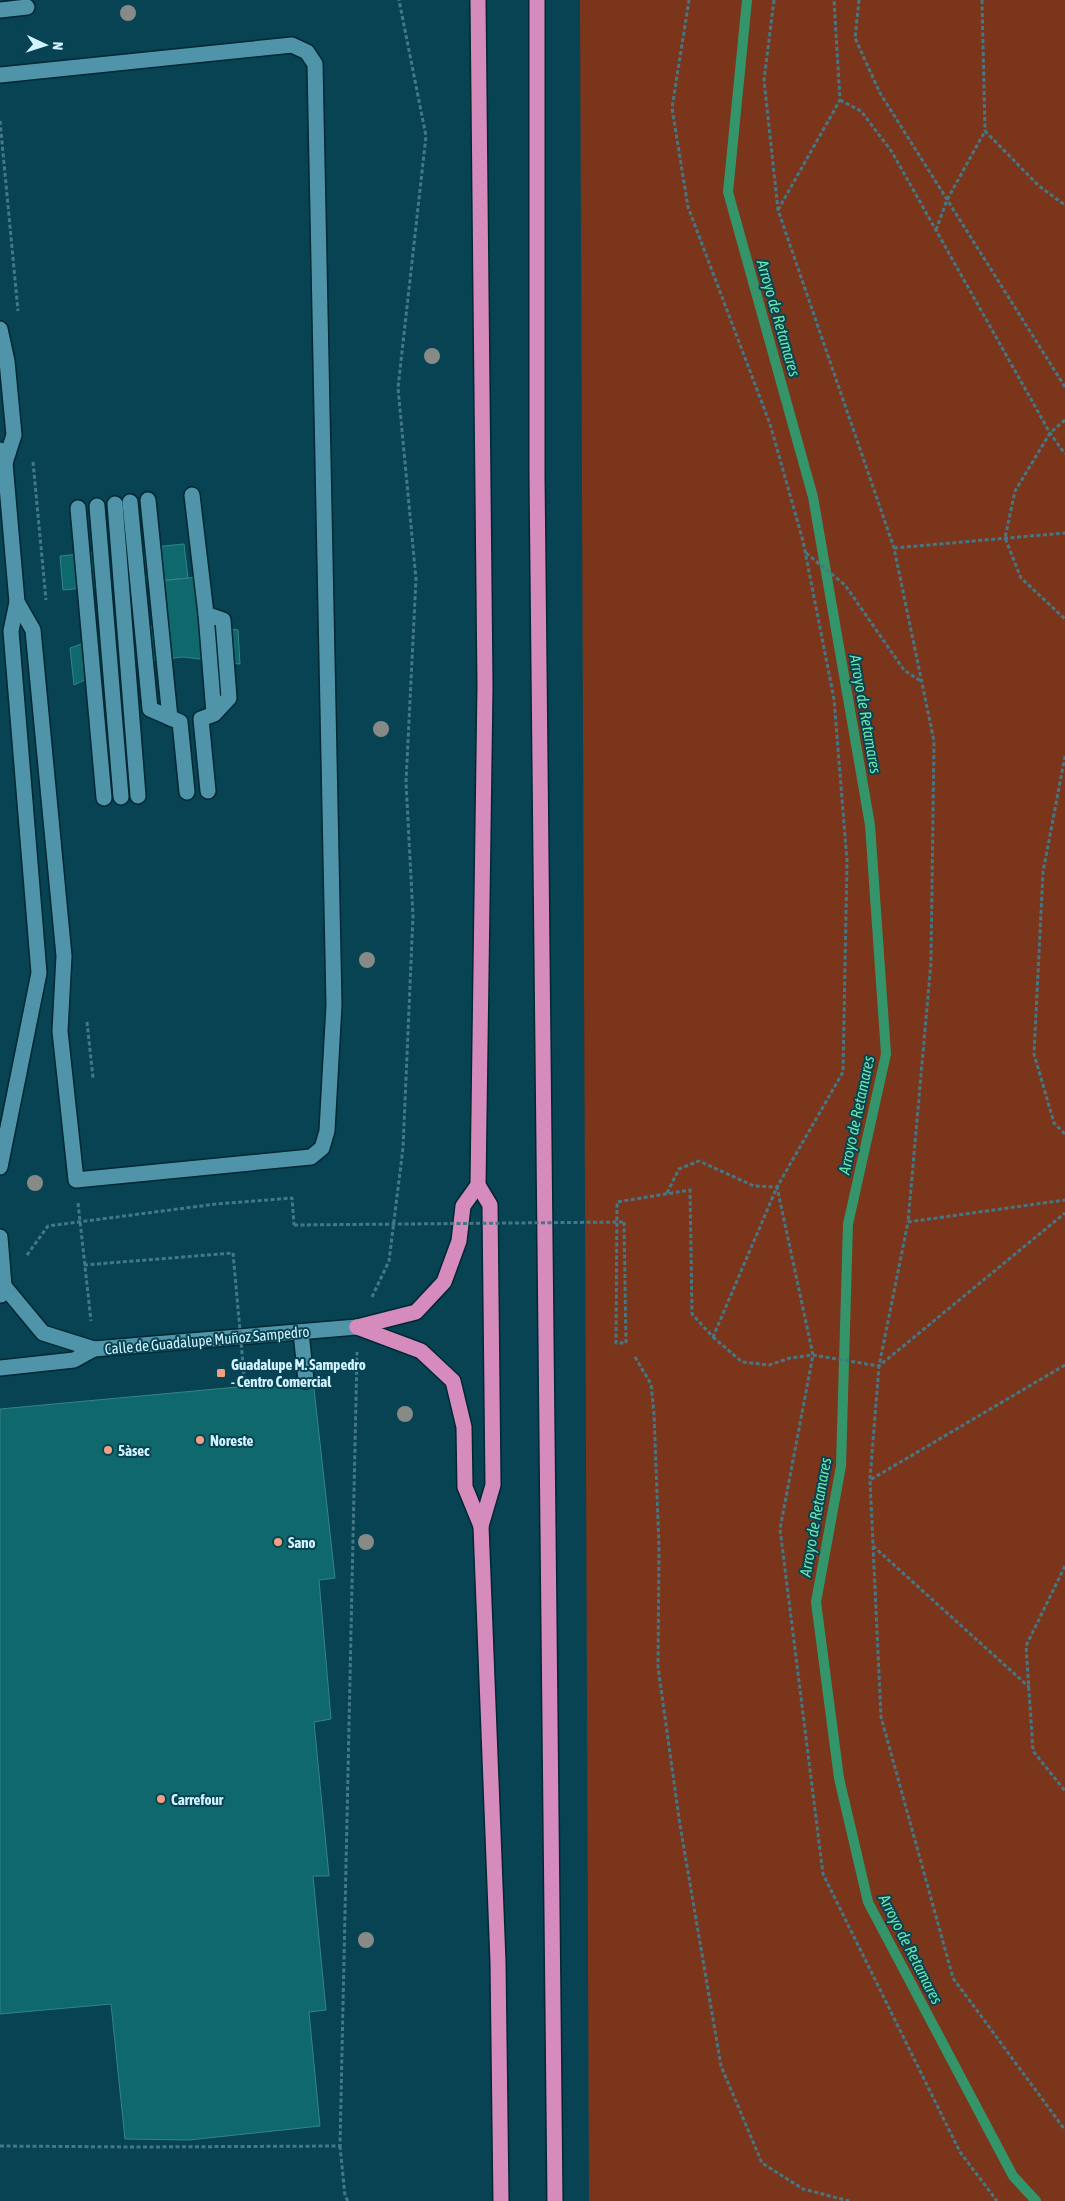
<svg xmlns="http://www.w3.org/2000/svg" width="1065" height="2201" font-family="'Asap Condensed',sans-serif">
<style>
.green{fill:#7a351b}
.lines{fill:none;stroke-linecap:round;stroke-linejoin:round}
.stream{stroke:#35956a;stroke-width:10}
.building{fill:#0e686c;stroke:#358488}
.lane-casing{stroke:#002732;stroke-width:18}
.street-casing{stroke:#002732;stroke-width:18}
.highway-casing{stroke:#002732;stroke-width:18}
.path{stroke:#447886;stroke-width:3;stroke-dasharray:4 2.5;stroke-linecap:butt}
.lane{stroke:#4f94a9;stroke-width:15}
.street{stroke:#4f94a9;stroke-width:15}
.highway{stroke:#d58cbd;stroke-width:15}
.path-bridge{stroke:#447886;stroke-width:3;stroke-dasharray:4 2.5;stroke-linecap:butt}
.tree{fill:#888a88}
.poi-dot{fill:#f39f82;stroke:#074352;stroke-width:2}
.labels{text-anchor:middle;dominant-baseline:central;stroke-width:4;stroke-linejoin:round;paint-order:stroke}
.street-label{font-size:15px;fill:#d1f2fe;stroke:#074352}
.poi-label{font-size:15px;font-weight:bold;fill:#d1f2fe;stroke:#074352;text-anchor:start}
.water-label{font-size:16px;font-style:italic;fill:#69e7aa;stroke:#074352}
</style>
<rect width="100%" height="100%" fill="#074352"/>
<polygon class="green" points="580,0 1065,0 1065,2201 589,2201"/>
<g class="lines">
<polyline class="stream" points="747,0 728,192 813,497 870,825 886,1054 848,1224 841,1466 816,1602 839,1778 868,1902 1013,2176 1036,2201"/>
</g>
<g class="building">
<polygon points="184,544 188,578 63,590 60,556"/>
<polygon points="198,577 202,626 238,630 240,664 183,657 139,662 116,665 74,685 70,648 121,630 165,625 160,581"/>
<polygon points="313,1380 335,1578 319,1580 331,1719 314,1722 329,1876 313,1876 326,2010 309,2012 320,2126 189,2140 125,2139 111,2004 0,2014 0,1409"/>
</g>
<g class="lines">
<defs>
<g id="lane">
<polyline points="0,10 27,7"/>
<polyline points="0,75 292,45 307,52 315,64 334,1005 327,1131 322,1148 311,1157 76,1180 60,1031 64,956 33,630 17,602"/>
<polyline points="0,329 7,361 14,435 5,463"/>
<polyline points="0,450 5,463 17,602 11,631 39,973 0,1167"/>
<polyline points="192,495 206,614 223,620 229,698 214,714 201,719 208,791"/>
<polyline points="148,500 170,718"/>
<polyline points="130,502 150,709 180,722 187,792"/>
<polyline points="115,504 138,796"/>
<polyline points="97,506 121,797"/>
<polyline points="78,508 104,798"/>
<polyline points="206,614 214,714"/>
<polyline points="301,1332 306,1381"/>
</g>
<g id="street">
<polyline points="0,1237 4,1286 1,1295"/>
<polyline points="4,1286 43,1333 94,1349"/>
<polyline points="0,1368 74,1360 94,1349 357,1327"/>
</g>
<g id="highway">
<polyline points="478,0 485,686 478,1185 490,1205 493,1485 481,1526 498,1962 501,2201"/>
<polyline points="537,0 537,475 555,2201"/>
<polyline points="357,1327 421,1351 453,1381 464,1427 465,1487 481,1526"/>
<polyline points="357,1327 416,1312 444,1282 459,1241 463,1206 478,1185"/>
</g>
</defs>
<use href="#lane" class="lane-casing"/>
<use href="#street" class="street-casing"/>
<use href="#highway" class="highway-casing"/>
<g class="path">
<polyline points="774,0 764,80 778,210 894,548 934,741 931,962 908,1222"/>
<polyline points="859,0 855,38 880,93 1065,387"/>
<polyline points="982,0 985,131"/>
<polyline points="840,100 861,111 892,152 1050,433 1065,454"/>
<polyline points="0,121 18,311"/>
<polyline points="778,210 840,100 834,0"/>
<polyline points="936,230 947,200 985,131 1039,186 1065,205"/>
<polyline points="1065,420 1050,433 1015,491 1005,538 1021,578 1065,619"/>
<polyline points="33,462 46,600"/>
<polyline points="894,548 1065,533"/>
<polyline points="806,553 845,585 904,670 922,682"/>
<polyline points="1065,756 1043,872 1034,1054 1054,1123 1065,1134"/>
<polyline points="87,1022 93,1078"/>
<polyline points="667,1193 679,1169 699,1161 754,1186 777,1187 843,1072 847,861 834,699 803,541 770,424 688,207 672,108 689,0"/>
<polyline points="78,1203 91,1321"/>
<polyline points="624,1222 626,1343 616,1343 617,1202 690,1190 692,1314 713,1337 777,1187 813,1355 780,1529 823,1874 960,2152 997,2201"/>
<polyline points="27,1255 48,1226 216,1204 292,1198 294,1225"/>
<polyline points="84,1265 233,1253"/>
<polyline points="372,1297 389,1261 403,1148 413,916 406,782 416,579 398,388 426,136 399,0"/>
<polyline points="713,1337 742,1362 769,1365 790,1358 813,1355 879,1366 1065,1213"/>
<polyline points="635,1357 651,1384 654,1414 659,1547 658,1667 680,1825 721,2066 762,2163 803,2189 849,2201"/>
<polyline points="1065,1365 870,1480 881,1717 953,1978 1065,2130"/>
<polyline points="870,1479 879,1366 908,1222 1065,1200"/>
<polyline points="873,1546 1029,1687"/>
<polyline points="1065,1566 1026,1646 1033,1751 1065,1791"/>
<polyline points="0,2146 136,2147 340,2146 357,1352"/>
<polyline points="340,2146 345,2196 348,2201"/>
</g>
<use href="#lane" class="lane"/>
<use href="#street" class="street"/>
<use href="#highway" class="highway"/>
<g class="path-bridge">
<polyline points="294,1225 624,1222"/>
<polyline points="233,1253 245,1386"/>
</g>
</g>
<g class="tree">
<circle cx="128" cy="13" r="8"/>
<circle cx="432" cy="356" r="8"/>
<circle cx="381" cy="729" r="8"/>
<circle cx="367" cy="960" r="8"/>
<circle cx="35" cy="1183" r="8"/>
<circle cx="405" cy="1414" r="8"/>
<circle cx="366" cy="1542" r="8"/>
<circle cx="366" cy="1940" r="8"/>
</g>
<g class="poi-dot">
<rect x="216" y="1368" width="10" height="10" rx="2.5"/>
<circle cx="200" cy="1440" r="5"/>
<circle cx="108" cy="1450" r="5"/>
<circle cx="278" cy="1542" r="5"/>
<circle cx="161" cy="1799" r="5"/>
</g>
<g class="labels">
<g class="street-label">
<text transform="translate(207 1340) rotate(-5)">Calle de Guadalupe Muñoz Sampedro</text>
</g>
<g class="poi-label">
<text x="231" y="1364">Guadalupe M. Sampedro<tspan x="231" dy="17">- Centro Comercial</tspan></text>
<text x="210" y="1440">Noreste</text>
<text x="118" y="1450">5àsec</text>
<text x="288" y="1542">Sano</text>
<text x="171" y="1799">Carrefour</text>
</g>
<g class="water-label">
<text transform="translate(779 318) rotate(74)">Arroyo de Retamares</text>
<text transform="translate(866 714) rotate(80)">Arroyo de Retamares</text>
<text transform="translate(856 1115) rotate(-78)">Arroyo de Retamares</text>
<text transform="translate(815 1517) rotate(-80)">Arroyo de Retamares</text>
<text transform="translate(911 1949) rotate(63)">Arroyo de Retamares</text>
</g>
</g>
<g transform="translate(45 45) rotate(94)" stroke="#074352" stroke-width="4" paint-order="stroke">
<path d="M0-4L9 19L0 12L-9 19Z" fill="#d1f2fe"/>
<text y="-8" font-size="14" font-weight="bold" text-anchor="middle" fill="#d1f2fe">N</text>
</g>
</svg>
